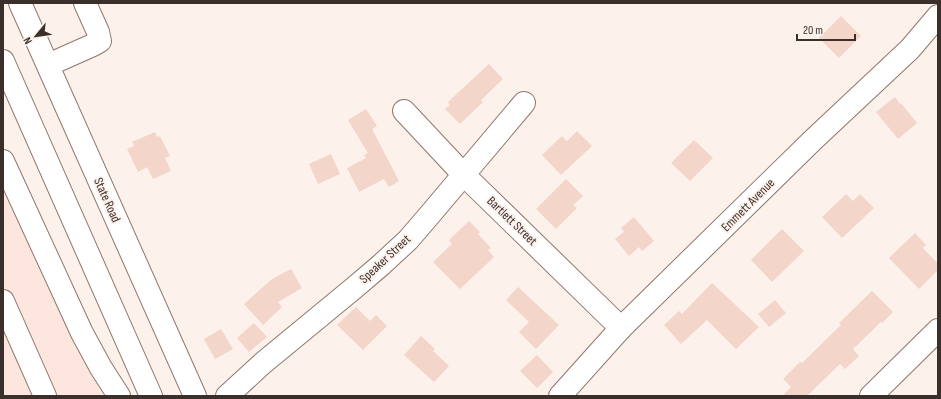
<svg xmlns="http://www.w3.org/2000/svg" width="941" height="399" font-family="'Sofia Sans Condensed',sans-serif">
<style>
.built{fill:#fde6dd}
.building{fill:#f3d5c9}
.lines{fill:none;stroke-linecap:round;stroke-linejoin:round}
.minor-casing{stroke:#90766b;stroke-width:24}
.major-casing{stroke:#90766b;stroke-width:24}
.minor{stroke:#fff;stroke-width:22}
.major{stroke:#fff;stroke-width:22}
.labels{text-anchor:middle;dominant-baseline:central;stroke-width:4;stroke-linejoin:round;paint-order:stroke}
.street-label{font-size:13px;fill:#3b2f2b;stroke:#fdf1ec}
</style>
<rect width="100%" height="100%" fill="#fdf1ec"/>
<polygon class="built" points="3,153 102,396 3,396"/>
<g class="building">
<polygon points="841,16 861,36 839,58 819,38"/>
<polygon points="489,64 503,79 481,100 483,102 460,124 445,109 450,105 448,102"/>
<polygon points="895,97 900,104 901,103 917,123 898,139 876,112"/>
<polygon points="366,109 377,126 372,129 399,181 389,187 384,179 359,192 347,168 366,158 364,155 368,153 348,120"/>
<polygon points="577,131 592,146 561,175 542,155 562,136 567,141"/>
<polygon points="155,132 157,137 160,136 170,156 165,158 171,171 153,179 147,167 138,172 127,149 134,146 132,142"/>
<polygon points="694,140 713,158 690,181 671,163"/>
<polygon points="331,154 340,174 318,184 309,164"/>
<polygon points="566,179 583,196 573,205 577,208 556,229 536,209"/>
<polygon points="846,194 853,201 860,194 874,208 842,238 822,217"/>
<polygon points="634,217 654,241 642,251 639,247 629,256 615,239 624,232 621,228"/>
<polygon points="469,221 480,232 478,234 491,248 488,250 494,257 460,289 433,262 452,244 449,240"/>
<polygon points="782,229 804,251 772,282 751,260"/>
<polygon points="915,233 926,245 923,248 938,264 938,270 919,289 889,258"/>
<polygon points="291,269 302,288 278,302 282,307 263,325 244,304 272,279"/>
<polygon points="712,283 759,327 736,349 707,320 681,344 664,325 679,311 682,314"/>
<polygon points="518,287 559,325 536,349 519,332 529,322 506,300"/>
<polygon points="872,291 893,312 882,323 881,322 853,349 859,356 845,369 840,364 807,396 782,396 791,387 783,379 800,362 802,363 841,325 839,323"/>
<polygon points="775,300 786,313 769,327 758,314"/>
<polygon points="356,307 370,321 376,315 387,326 363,350 337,325"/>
<polygon points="254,323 267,337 249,352 237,338"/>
<polygon points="221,329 233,349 215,359 204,339"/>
<polygon points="421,336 435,349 433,351 449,366 434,382 404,355"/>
<polygon points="537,355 553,372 537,388 520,371"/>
</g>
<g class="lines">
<defs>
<g id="minor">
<polyline points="48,65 93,45 100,41 98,32 85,3"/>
<polyline points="404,111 463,174 621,328"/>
<polyline points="3,301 45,396"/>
<polyline points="227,396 263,363 354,288 381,265 408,240 427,218 524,103"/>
<polyline points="560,396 621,328 814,139 910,49 938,16"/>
<polyline points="871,396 938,330"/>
</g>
<g id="major">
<polyline points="20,3 195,396"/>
<polyline points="3,61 151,396"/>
<polyline points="3,161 82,333 101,368 119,396"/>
</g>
</defs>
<use href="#minor" class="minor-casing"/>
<use href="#major" class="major-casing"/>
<use href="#minor" class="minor"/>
<use href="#major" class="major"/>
</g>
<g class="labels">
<g class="street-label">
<text transform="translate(107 200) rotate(66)">State Road</text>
<text transform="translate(748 205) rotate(-45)">Emmett Avenue</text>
<text transform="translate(512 221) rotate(44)">Bartlett Street</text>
<text transform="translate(385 259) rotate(-43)">Speaker Street</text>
</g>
</g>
<rect width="941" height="399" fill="none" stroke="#3b2f2b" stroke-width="8"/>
<g transform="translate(36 36) rotate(241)" stroke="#fdf1ec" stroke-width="3" paint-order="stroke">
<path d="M0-3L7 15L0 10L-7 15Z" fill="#3b2f2b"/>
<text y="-6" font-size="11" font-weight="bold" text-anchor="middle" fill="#3b2f2b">N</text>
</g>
<path d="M797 34v6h58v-6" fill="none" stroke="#3b2f2b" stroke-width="2"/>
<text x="803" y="34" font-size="12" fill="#3b2f2b" stroke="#fdf1ec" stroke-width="3" paint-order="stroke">20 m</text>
</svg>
